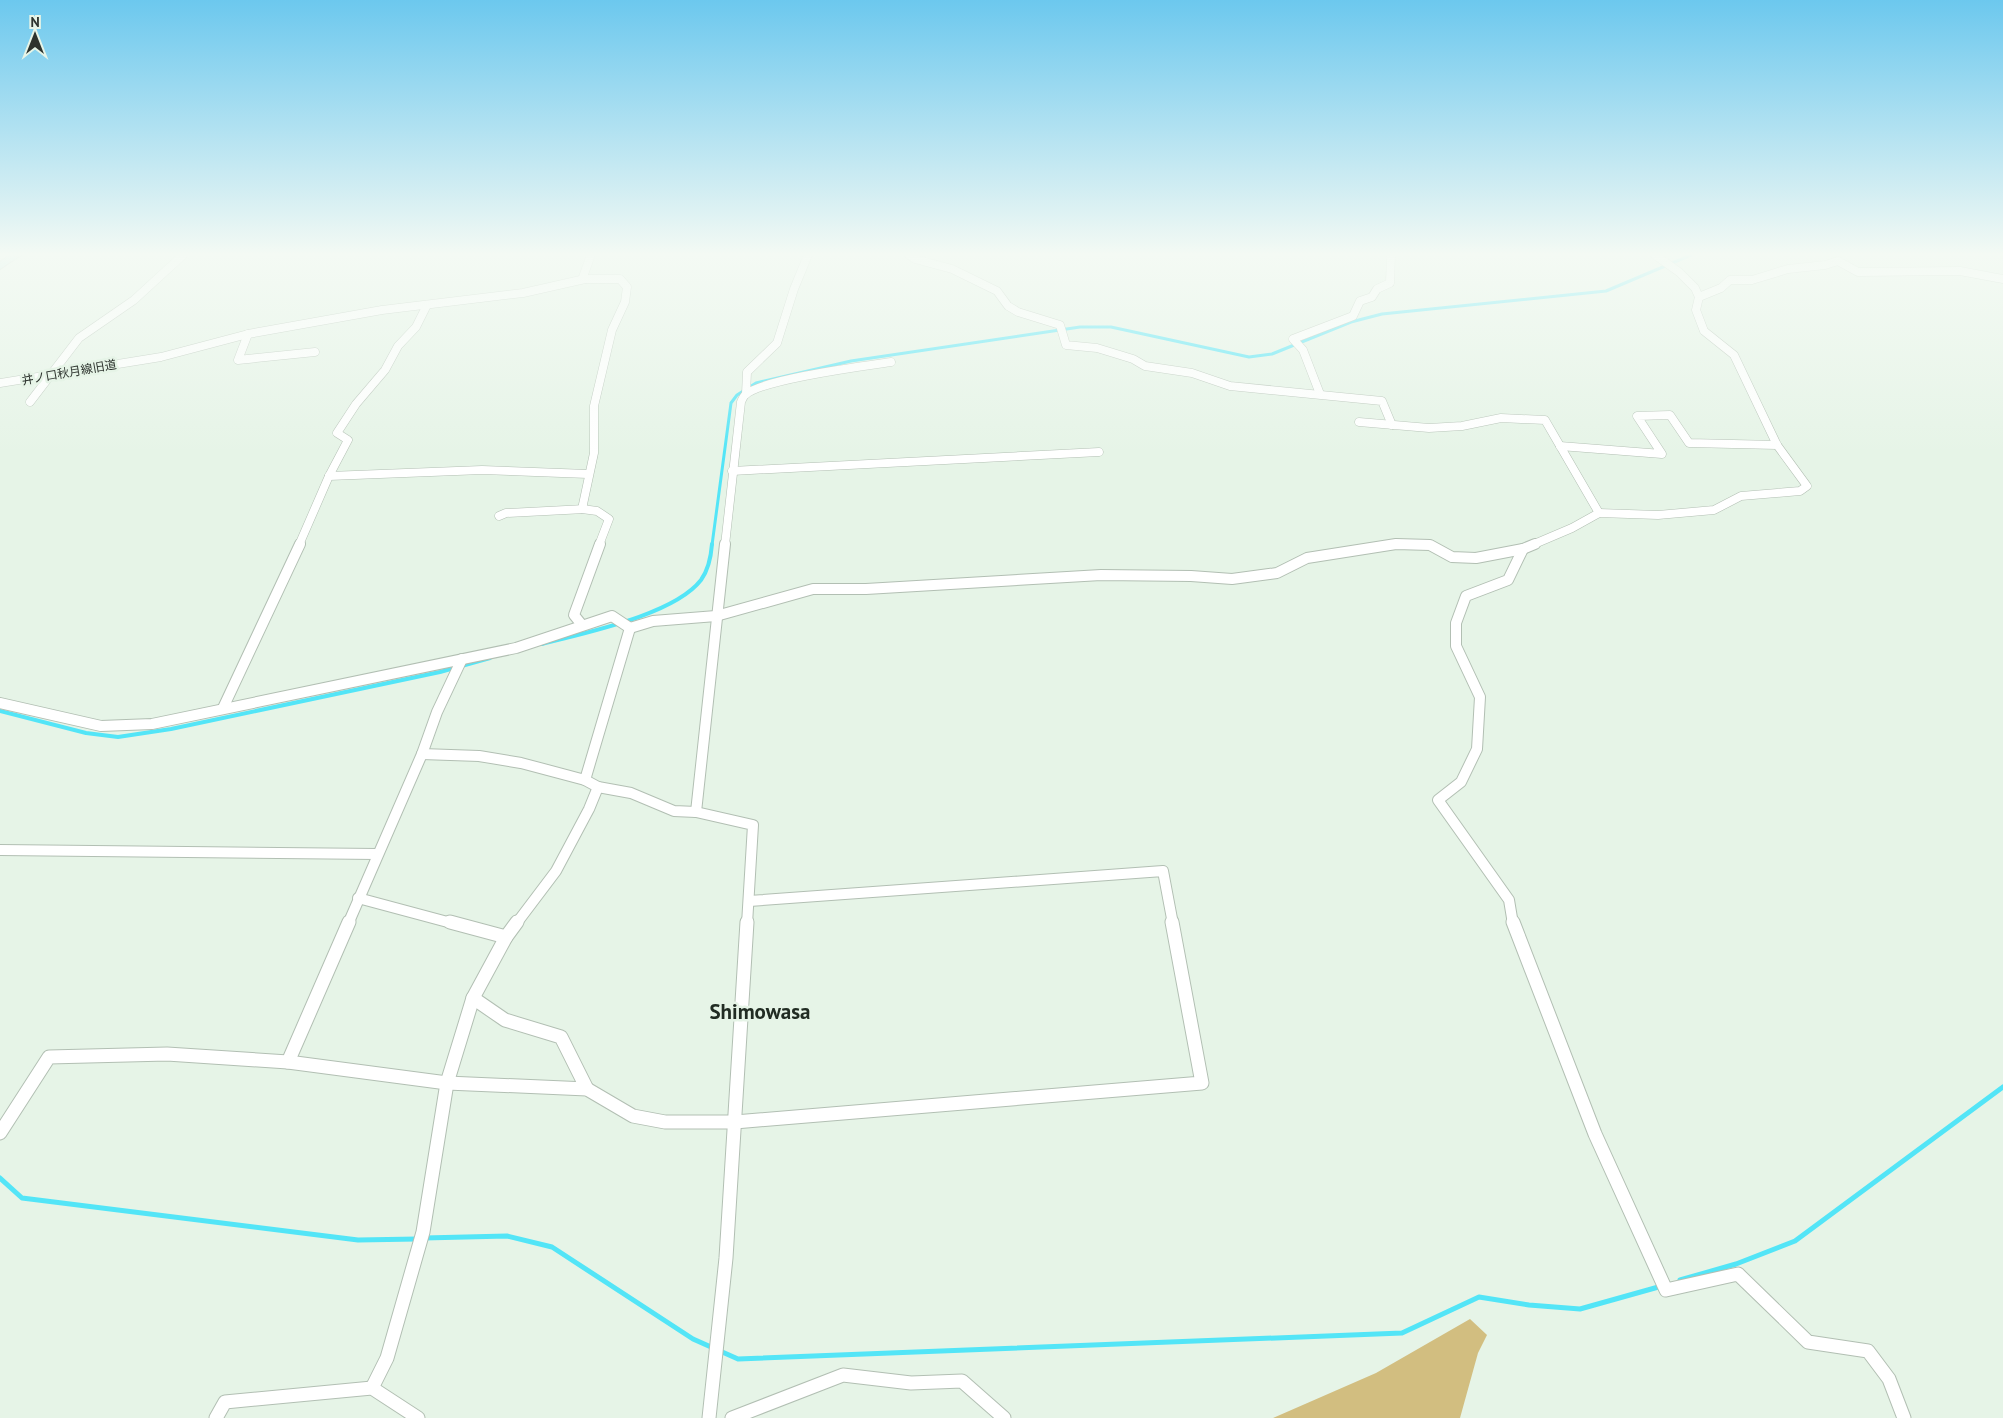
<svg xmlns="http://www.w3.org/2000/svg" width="2003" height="1418" font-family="'PT Sans','Noto Sans JP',sans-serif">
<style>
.green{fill:#d2be80}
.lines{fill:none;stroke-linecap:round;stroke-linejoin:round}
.stream-far2{stroke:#53e5f7;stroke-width:3}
.stream-far1{stroke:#53e5f7;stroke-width:4}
.stream{stroke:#53e5f7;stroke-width:5}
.street-far2-casing{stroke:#b2bfb3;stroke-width:9}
.street-far1-casing{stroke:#b2bfb3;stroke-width:12}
.street-casing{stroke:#b2bfb3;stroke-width:15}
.secondary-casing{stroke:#b2bfb3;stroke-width:2}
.street-far2{stroke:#fff;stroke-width:8}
.street-far1{stroke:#fff;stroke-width:10}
.street{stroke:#fff;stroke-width:13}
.secondary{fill:#baede5;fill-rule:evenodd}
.labels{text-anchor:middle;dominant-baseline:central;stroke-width:5;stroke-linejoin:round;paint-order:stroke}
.far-street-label{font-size:12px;fill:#2d332e;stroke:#e6f4e7}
.near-quarter-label{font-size:21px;font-weight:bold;fill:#212c23;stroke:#e6f4e7}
</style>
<rect width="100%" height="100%" fill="#e6f4e7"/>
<polygon class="green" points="1470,1319 1487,1335 1478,1353 1460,1418 1273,1418 1376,1373"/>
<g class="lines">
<polyline class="stream-far2" points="712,545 731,403 737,395 756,383 851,361 1080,327 1111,327 1249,357 1272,354 1351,322 1382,314 1606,291 1691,255"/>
<g class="stream-far1">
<path d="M542 644C584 633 674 615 701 580 709 569 711 557 712 544"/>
<polyline points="0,711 86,733 118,737 171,729 440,672 490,658"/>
</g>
<g class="stream">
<polyline points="0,1178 22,1198 358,1240 417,1239"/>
<polyline points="424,1238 507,1236 552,1247 693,1339 738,1359 1402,1333 1479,1297 1529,1305 1580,1309 1662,1286"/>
<polyline points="1680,1280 1736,1264 1795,1241 2003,1087"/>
</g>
<defs>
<g id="street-far2">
<polyline points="909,255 915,259 952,269 997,291 1008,306 1018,312 1060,325 1066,345 1097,348 1133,359 1145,366 1192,373 1230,386 1382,401 1392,425"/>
<polyline points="585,279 583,277 591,255"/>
<polyline points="1699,297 1721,288 1730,280 1752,280 1788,269 1825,265 1838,261 1858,272 1960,271 2003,279"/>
<polyline points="248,334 238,360 315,352"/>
<polyline points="0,383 161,357 248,334 382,310 523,293 585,279 620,279 627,287 625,302 612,330 594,406 594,453 582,509 597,511 609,519 599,545"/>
<polyline points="746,394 747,372 777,343 794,289 808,255"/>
<polyline points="1320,394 1303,350 1293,339 1353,316 1360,301 1372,297 1377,289 1390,283 1391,255"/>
<polyline points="30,402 79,338 134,300 183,255"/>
<polyline points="1359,422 1429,428 1462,426 1501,418 1545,420 1599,513"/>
<polyline points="1560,446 1662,454 1637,416 1670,415 1689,443 1777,445"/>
<polyline points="732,471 1099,452"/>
<polyline points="329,476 482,470 588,474"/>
<polyline points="499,516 506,513 585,509"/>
<polyline points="299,545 329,476 348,440 337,433 356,404 385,370 398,346 416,327 427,305"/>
<path d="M725 545 741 402C742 400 743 397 745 395 762 379 864 366 891 362"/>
<polyline points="1389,545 1430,545"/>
<polyline points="1532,545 1572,528 1599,513 1658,515 1714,510 1741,496 1800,491 1807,486 1777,445 1734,355 1704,331 1696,310 1699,297 1695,288 1679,272 1655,255"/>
</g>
<g id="street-far1">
<polyline points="725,544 696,812 753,825 747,924"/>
<polyline points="582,625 574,615 600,544"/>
<polyline points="630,628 653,621 716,616 813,589 866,589 1101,575 1191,576 1232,579 1277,573 1307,558 1396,544 1430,545 1452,557 1476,558 1523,549 1535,544"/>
<polyline points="0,703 101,726 152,724 516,648 612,616 630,628"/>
<polyline points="223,708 300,544"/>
<polyline points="422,754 479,756 521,763 585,780 598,787 631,793 674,811 696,812"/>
<polyline points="585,780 630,628"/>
<polyline points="0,850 377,854"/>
<polyline points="358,898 455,924"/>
<polyline points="749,901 1163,871 1173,924"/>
<polyline points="348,924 422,754 437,712 462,659"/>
<polyline points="516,924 556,871 589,809 598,787"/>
<polyline points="1513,924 1509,900 1438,800 1461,782 1477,749 1480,697 1456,646 1456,623 1466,596 1508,580 1523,549"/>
</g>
<g id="street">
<polyline points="450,922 506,937"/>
<polyline points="1513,922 1595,1134 1666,1290 1738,1274 1808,1342 1868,1351 1889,1379 1904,1418"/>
<polyline points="473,998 505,1020 561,1037 587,1089"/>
<polyline points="288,1062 349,922"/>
<polyline points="0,1133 49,1057 167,1054 288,1062 447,1083 587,1089 633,1116 665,1122 735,1122 1202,1083 1172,922"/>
<polyline points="372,1388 387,1358 423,1232 447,1083 473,998 506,937 517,922"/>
<polyline points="216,1418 225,1402 372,1388 418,1418"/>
<polyline points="709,1418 726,1258 747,922"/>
<polyline points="732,1418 843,1375 911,1383 962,1381 1004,1418"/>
</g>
<polygon id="secondary" points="10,255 21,255 0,269 0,262"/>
</defs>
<use href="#street-far2" class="street-far2-casing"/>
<use href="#street-far1" class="street-far1-casing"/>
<use href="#street" class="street-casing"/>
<use href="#secondary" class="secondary-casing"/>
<use href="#street-far2" class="street-far2"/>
<use href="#street-far1" class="street-far1"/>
<use href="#street" class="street"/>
<use href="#secondary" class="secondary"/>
</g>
<linearGradient id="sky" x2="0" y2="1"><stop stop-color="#6cc8ee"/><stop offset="0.56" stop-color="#f4faf4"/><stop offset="1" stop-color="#f4faf4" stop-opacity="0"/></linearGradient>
<rect width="2003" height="454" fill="url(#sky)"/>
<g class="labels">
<g class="far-street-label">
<text transform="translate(69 372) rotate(-10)">井ノ口秋月線旧道</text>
</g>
<g class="near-quarter-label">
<text x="760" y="1011">Shimowasa</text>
</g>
</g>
<g transform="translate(35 35)" stroke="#e6f4e7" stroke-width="4" paint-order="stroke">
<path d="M0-4L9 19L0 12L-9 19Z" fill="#2d332e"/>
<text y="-8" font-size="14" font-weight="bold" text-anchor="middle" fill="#2d332e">N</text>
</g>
</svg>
